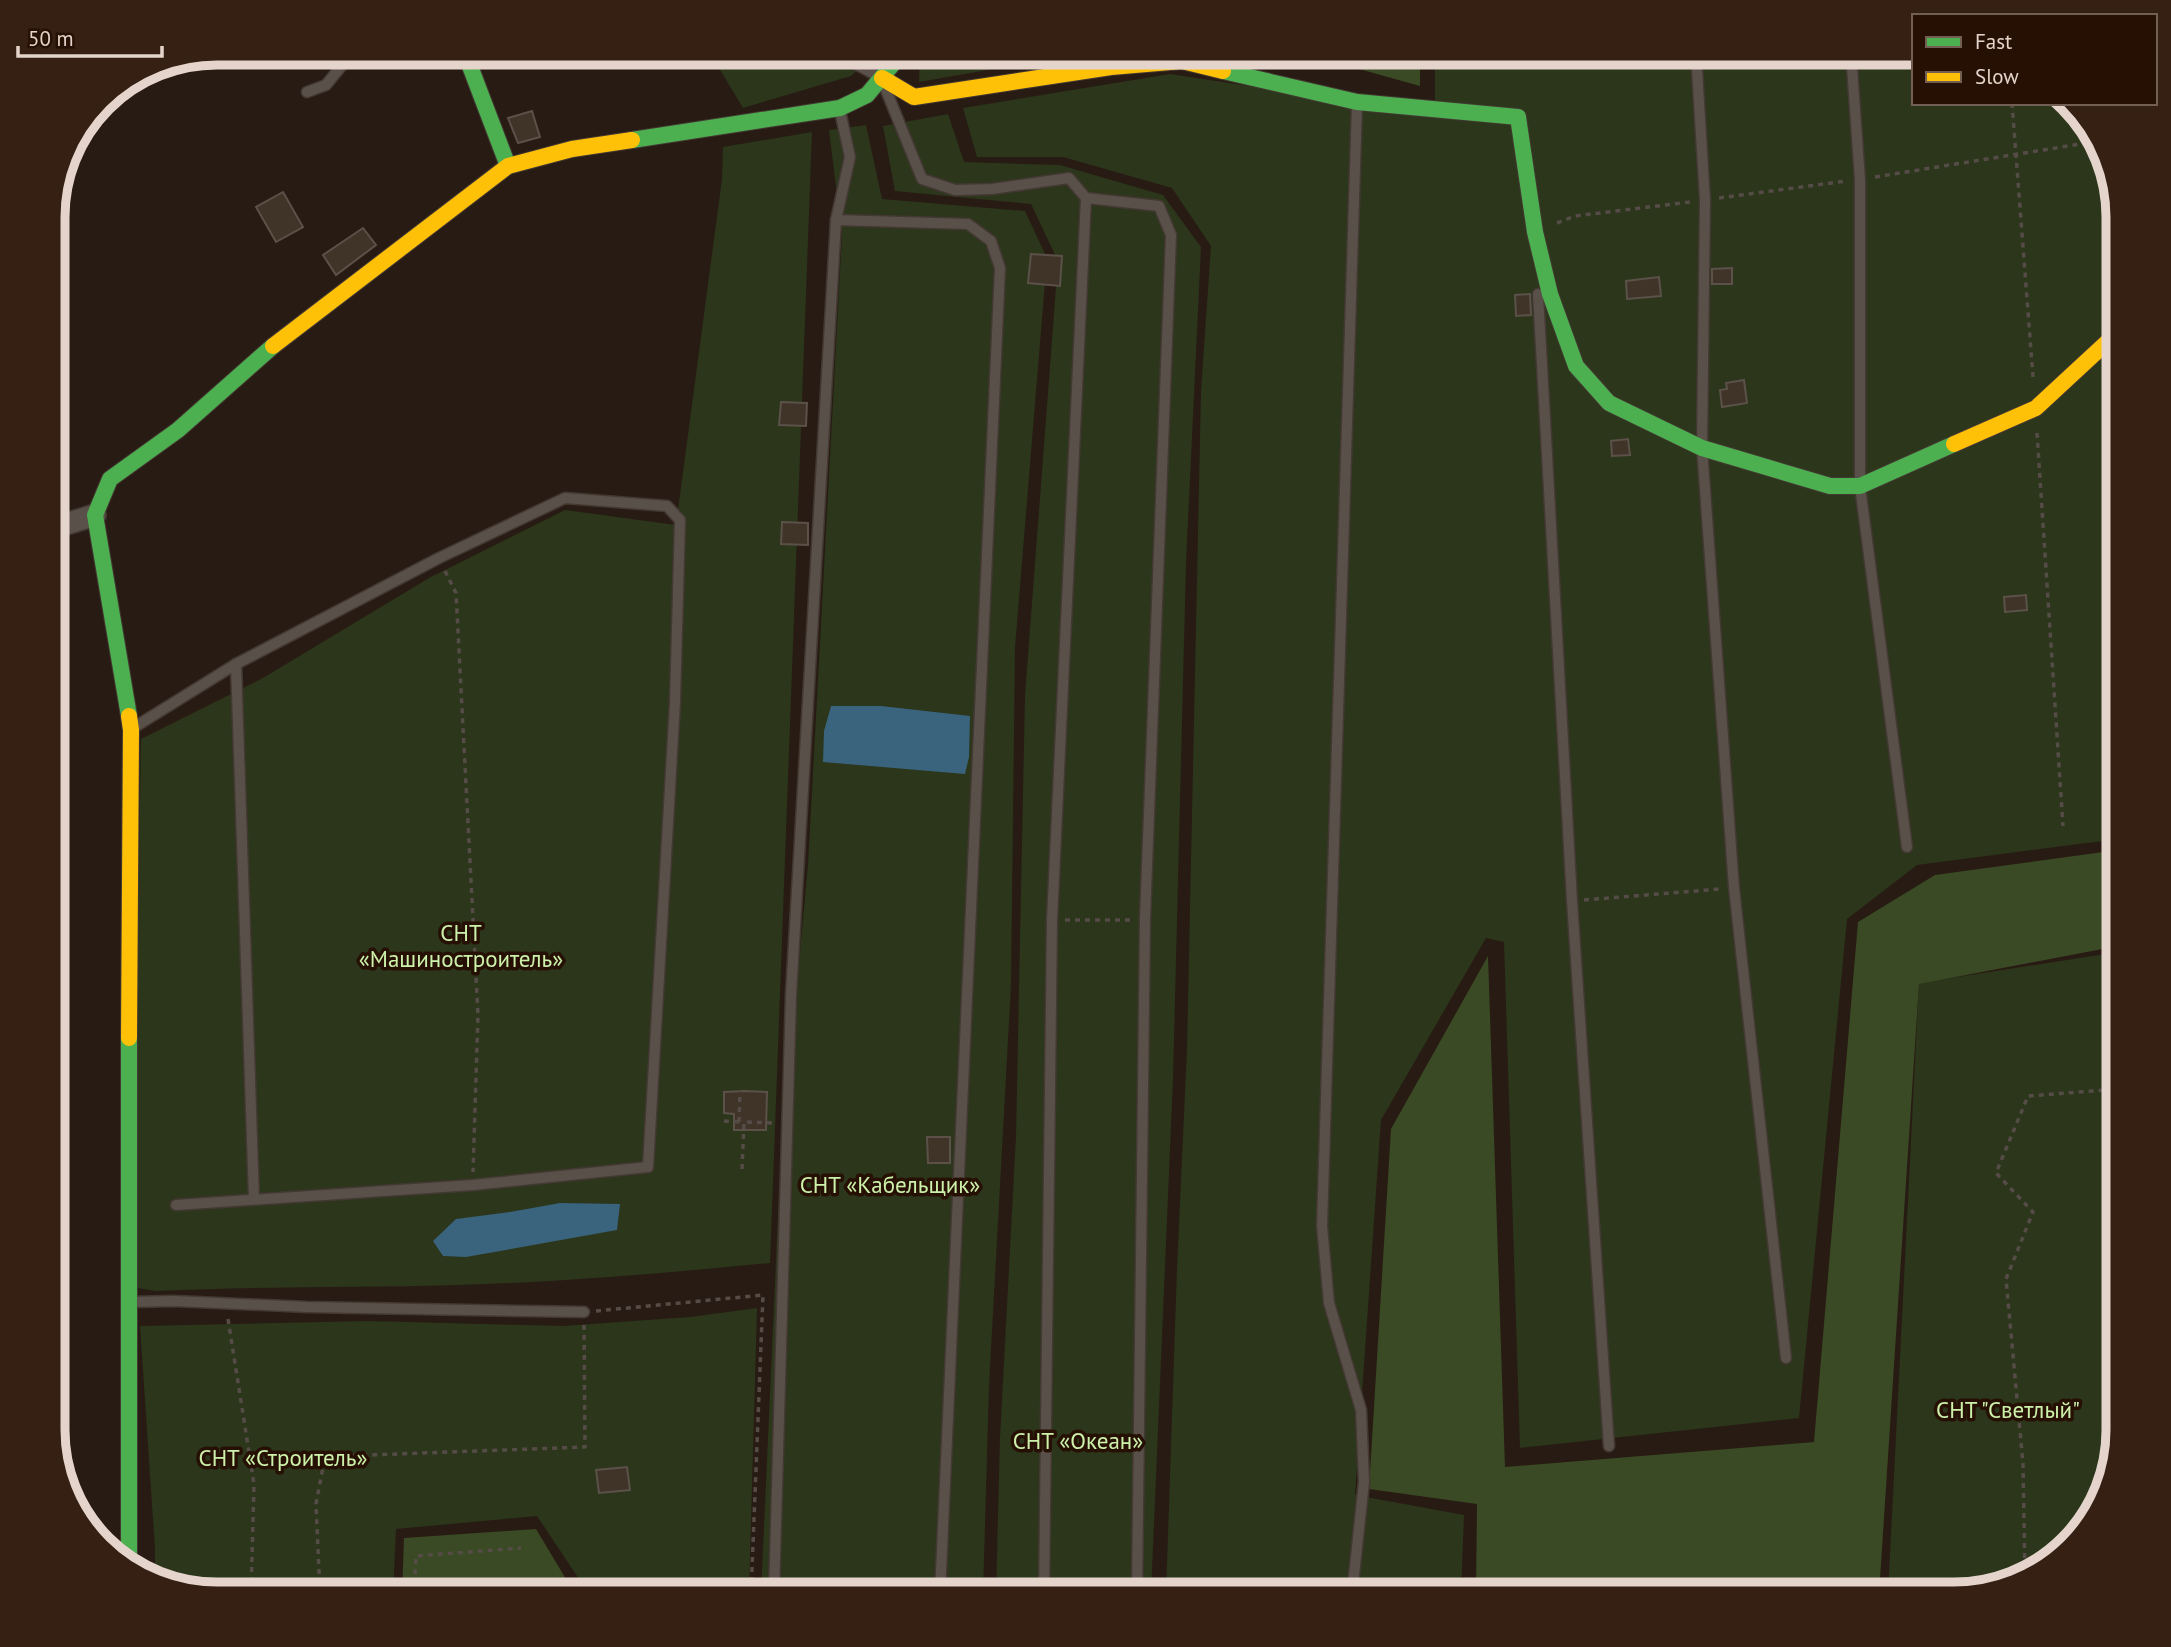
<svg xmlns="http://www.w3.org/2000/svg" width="2171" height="1647" font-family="'PT Sans',sans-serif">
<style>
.green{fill:#2b361b}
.forest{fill:#3a4a24}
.water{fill:#3a637e}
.building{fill:#403429;stroke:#5b5149;stroke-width:2}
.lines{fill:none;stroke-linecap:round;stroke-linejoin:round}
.lane-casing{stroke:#433832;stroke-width:13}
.street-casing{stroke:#433832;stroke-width:24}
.fast-casing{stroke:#433832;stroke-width:18}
.slow-casing{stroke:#433832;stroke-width:18}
.path{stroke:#564c47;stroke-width:3.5;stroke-dasharray:5 5;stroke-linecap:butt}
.lane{stroke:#59504a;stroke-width:10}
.street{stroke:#59504a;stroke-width:21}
.fast{stroke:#4caf50;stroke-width:16}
.slow{stroke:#ffc107;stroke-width:16}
.labels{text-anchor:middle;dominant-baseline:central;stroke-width:7;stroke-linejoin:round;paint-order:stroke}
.park-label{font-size:23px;fill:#ccf1aa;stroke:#261003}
.rim{fill:none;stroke:#e4d4cb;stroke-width:9}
</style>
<rect width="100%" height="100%" fill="#281b13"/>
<g class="green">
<polygon points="710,53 874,53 851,76 743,108"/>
<polygon points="920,53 1086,53 919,82"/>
<polygon points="1435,53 1914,53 1914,103 2068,103 2101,144 2118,216 2118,839 1917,865 1847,919 1799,1418 1520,1448 1504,942 1486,938 1381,1120 1355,1495 1464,1515 1461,1594 1166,1594 1177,1268 1187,1049 1201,391 1211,246 1172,188 1063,157 977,157 963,108 1170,74 1435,114"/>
<polygon points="948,114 964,162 1060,165 1163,195 1201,247 1186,563 1173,1079 1151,1594 996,1594 1000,1438 1016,1136 1025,695 1058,261 1031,204 895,191 883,126"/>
<polygon points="866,125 882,199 1025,211 1047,258 1015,647 1011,985 989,1386 983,1594 761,1594 780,1170 808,865 842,235 829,130"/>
<path d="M812 132 770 1263C667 1273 563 1282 458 1285 358 1288 257 1286 156 1291L132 1287 141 739 263 678 429 578 565 510 676 525 722 179 723 147Z"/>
<polygon points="2118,952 2118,1431 2084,1531 2027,1578 1954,1594 1888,1594 1919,983"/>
<polygon points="757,1308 749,1594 589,1594 537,1516 396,1529 393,1594 216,1594 155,1573 155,1549 140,1326 369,1321 563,1326 690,1317"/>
</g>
<g class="forest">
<polygon points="1349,53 1420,53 1420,86 1359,69"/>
<polygon points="2118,850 2118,946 1919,984 1879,1594 1476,1594 1477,1504 1369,1489 1391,1129 1488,956 1505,1467 1814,1442 1858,922 1935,875"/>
<polygon points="536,1529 575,1594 402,1594 404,1538"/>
</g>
<g class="water">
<polygon points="831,706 881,706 970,716 969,757 965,774 823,762 824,731"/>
<polygon points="560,1203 620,1204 617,1230 466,1257 443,1256 433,1241 456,1219 510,1212"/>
</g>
<g class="building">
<polygon points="532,111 540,137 518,143 508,118"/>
<polygon points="283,192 303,227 276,242 256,207"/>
<polygon points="363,228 376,245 336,275 323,255"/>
<polygon points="1031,254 1062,256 1060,286 1028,283"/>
<polygon points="1732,268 1732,284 1712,284 1712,269"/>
<polygon points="1659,277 1661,296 1627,299 1626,281"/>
<polygon points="1530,294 1531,315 1516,316 1515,295"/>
<polygon points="1744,380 1747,403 1722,407 1720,390 1727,389 1726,383"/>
<polygon points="781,402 807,403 806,426 779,425"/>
<polygon points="1628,439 1630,455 1612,456 1611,441"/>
<polygon points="782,522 808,523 808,545 781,544"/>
<polygon points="2026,595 2027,610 2005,612 2004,597"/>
<polygon points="744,1091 767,1092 766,1130 734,1130 734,1114 724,1113 724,1092"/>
<polygon points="927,1137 950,1137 950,1163 928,1163"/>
<polygon points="627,1467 630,1490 599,1493 596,1470"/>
</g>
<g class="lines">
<defs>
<g id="lane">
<polyline points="835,53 878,76"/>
<polyline points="1696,53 1705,200 1702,448 1734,888 1786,1358"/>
<polyline points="1851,53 1860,180 1860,486 1907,847"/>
<polyline points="886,90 922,179 955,190 992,189 1069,178 1086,198 1052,920 1044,1594"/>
<polyline points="307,92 326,85 352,53"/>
<polyline points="1086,198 1159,206 1171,235 1145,919 1137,1594"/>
<polyline points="836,220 968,224 991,241 1000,268 940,1594"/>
<polyline points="1538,294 1572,901 1609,1446"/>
<polyline points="236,664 254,1199"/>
<polyline points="133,728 236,664 439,558 565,498 667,506 680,520 675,702 648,1167 473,1185 176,1205"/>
<polyline points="130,1302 174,1301 307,1307 584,1312"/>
<polyline points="774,1594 791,995 836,220 850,157 840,111"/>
<polyline points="1352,1594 1364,1482 1361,1410 1329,1303 1322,1226 1357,104"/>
</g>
<polyline id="street" points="53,528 95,515"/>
<g id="fast">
<polyline points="465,53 508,166"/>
<polyline points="1223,71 1357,102 1518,117 1535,232 1550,294 1576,366 1609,403 1702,448 1830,486 1860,486 1954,444"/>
<polyline points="632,140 840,108 867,95 902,53"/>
<polyline points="129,716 95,515 110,479 178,430 273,346"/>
<polyline points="129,1565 129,1038"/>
</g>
<g id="slow">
<polyline points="882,78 914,97 1111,67 1182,61 1223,71"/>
<polyline points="273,346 508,166 572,149 632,140"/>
<polyline points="1954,444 2036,408 2118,332"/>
<polyline points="129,716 131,730 129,1038"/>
</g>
</defs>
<use href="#lane" class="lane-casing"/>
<use href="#street" class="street-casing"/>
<use href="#fast" class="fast-casing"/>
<use href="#slow" class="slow-casing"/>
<g class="path">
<polyline points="2012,103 2033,377"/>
<polyline points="1875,177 2099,141"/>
<polyline points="1719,198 1846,181"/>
<polyline points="1557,223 1575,216 1690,202"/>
<polyline points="2037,433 2063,826"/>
<polyline points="445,571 456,593 478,1015 473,1172"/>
<polyline points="1584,900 1720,889"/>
<polyline points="1065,920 1131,920"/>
<polyline points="724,1121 741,1122"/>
<polyline points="739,1122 740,1091"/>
<polyline points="742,1169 744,1122 775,1123"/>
<polyline points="596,1311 763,1295 751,1594"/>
<polyline points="228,1319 254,1484 251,1594"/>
<polyline points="2025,1578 2023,1464 2006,1279 2033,1212 1996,1173 2028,1096 2118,1089"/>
<polyline points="320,1594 316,1504 323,1467 342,1456 585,1447 584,1325"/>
<polyline points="414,1594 416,1556 521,1548"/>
</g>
<use href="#lane" class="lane"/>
<use href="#street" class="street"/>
<use href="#fast" class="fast"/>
<use href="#slow" class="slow"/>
</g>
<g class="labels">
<g class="park-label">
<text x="461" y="932">СНТ<tspan x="461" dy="26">«Машиностроитель»</tspan></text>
<text x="890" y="1184">СНТ «Кабельщик»</text>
<text x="2008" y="1409">СНТ "Светлый"</text>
<text x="1078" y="1440">СНТ «Океан»</text>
<text x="283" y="1457">СНТ «Строитель»</text>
</g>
</g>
<path d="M0 0H2171V1647H0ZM217 65H1954A152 152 0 0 1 2106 217V1430A152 152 0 0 1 1954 1582H217A152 152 0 0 1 65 1430V217A152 152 0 0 1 217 65Z" fill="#352013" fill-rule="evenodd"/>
<path class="rim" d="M217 65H1954A152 152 0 0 1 2106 217V1430A152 152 0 0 1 1954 1582H217A152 152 0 0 1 65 1430V217A152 152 0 0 1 217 65Z"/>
<rect x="1912" y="14" width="245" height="91" fill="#261003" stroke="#725e53" stroke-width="2"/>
<rect x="1926" y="37" width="35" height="10" fill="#4caf50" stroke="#725e53" stroke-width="2"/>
<text x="1975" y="49" font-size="21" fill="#e4d4cb">Fast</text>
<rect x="1926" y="72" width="35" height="10" fill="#ffc107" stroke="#725e53" stroke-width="2"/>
<text x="1975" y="84" font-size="21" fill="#e4d4cb">Slow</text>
<path d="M18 46v10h144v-10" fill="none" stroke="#e4d4cb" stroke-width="3.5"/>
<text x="28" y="46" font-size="21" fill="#e4d4cb" stroke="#261003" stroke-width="5" paint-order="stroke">50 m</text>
</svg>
